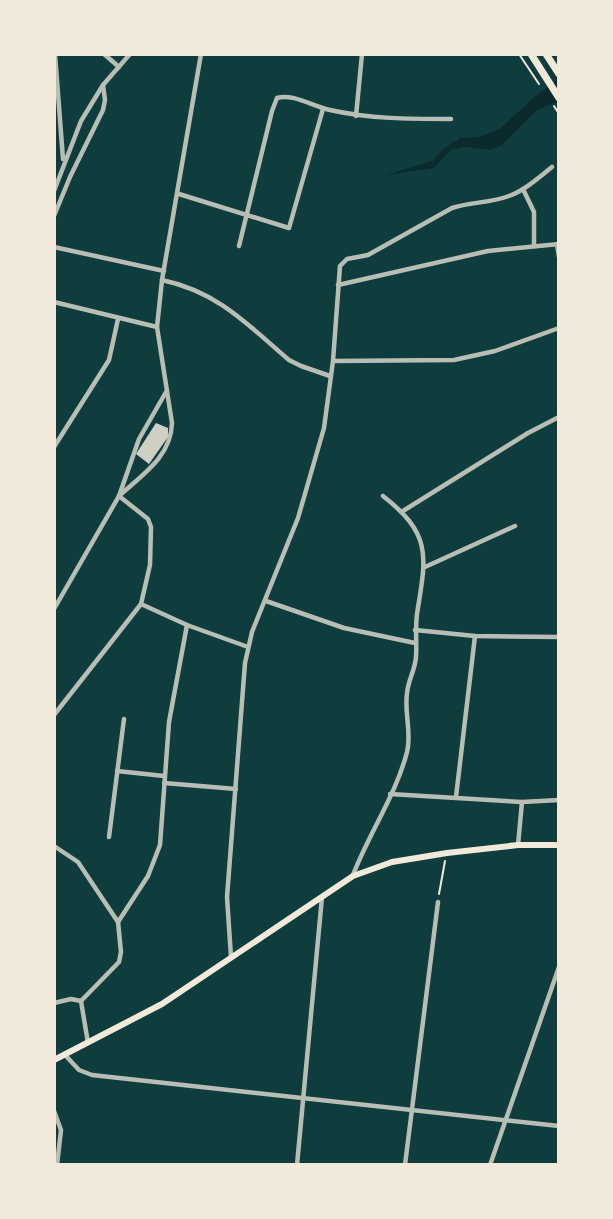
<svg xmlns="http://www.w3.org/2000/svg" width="613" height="1219" font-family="'PT Sans Narrow',sans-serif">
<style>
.water{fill:#0a2a2b}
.building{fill:#cfcfc3}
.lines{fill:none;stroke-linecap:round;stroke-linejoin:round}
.path{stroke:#f1e9da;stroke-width:2}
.minor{stroke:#b8beb3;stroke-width:4.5}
.secondary{stroke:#f1e9da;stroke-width:6}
.primary{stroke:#f1e9da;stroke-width:7}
</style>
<rect width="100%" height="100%" fill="#0f3d3e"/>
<polygon class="water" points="559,78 559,101 537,110 502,145 491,150 465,147 452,149 434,168 386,175 432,161 443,149 460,138 479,137 500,129 532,99"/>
<polygon class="building" points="156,423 168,428 168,437 149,464 136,454"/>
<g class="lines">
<g class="path">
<polyline points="519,54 539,84"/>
<polyline points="554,106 559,114"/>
<polyline points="439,894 445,861"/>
</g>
<g class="minor">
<polyline points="55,54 63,159"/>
<polyline points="104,54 119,67"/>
<polyline points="356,116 362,54"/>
<polyline points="523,189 534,212 534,246"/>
<polyline points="54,191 81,121 103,85 130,54"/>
<polyline points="179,194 289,228 323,109"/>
<polyline points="54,216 70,177 103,110 105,100 103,85"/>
<polyline points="557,244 559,257"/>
<path d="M239 246 272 111 277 98C293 93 314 107 330 110 370 119 410 119 451 119"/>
<polyline points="54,247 164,271"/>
<path d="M162 280C218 292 247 324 289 360L301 366 330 376"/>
<polyline points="338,285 488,251 559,244"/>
<polyline points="54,302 157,327"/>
<polyline points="333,361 454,360 495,351 559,328"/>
<polyline points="54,447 109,360 118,319"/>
<path d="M119 496C142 475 171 457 172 423L157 327 162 280 201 54"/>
<polyline points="403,511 528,433 559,417"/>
<polyline points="425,567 515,526"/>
<polyline points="266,601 344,628 415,643"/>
<polyline points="141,604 187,625 248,647"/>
<polyline points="54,609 119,496 139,439 166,392"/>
<polyline points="415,630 475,636 559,637"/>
<polyline points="54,715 141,604 150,565 151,527 148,519 119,496"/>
<polyline points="117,771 164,776"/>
<polyline points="164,783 236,789"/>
<polyline points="390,794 522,802 559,800"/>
<polyline points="456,797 475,636"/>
<polyline points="109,837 124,719"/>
<polyline points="518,845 522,802"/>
<polyline points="54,846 78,862 118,922 121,952 119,962 81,1001 88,1043"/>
<path d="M353 875C369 833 396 795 407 752 412 733 404 713 407 693 408 681 415 670 416 657 417 643 415 629 417 614 426 557 433 535 383 496"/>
<polyline points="118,922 148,876 160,845 169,722 187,625"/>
<path d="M231 957 227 897 245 663 252 632 298 518 324 428 333 361 340 266 347 259 368 255 452 208C470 202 491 203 509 196 525 190 538 178 552 167"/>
<polyline points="54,1003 71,999 81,1001"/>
<polyline points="66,1056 79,1070 92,1075 559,1126"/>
<polyline points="54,1111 61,1130 57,1165"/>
<polyline points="297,1165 322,897"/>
<polyline points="405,1165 438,902"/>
<polyline points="490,1165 559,967"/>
</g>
<polyline class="secondary" points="54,1060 162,1004 353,876 392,862 447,853 518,845 559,845"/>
<g class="primary">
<polyline points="531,54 559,98"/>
<polyline points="546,54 559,74"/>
</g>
</g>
<rect width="613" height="1219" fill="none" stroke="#f1e9da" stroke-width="112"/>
</svg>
